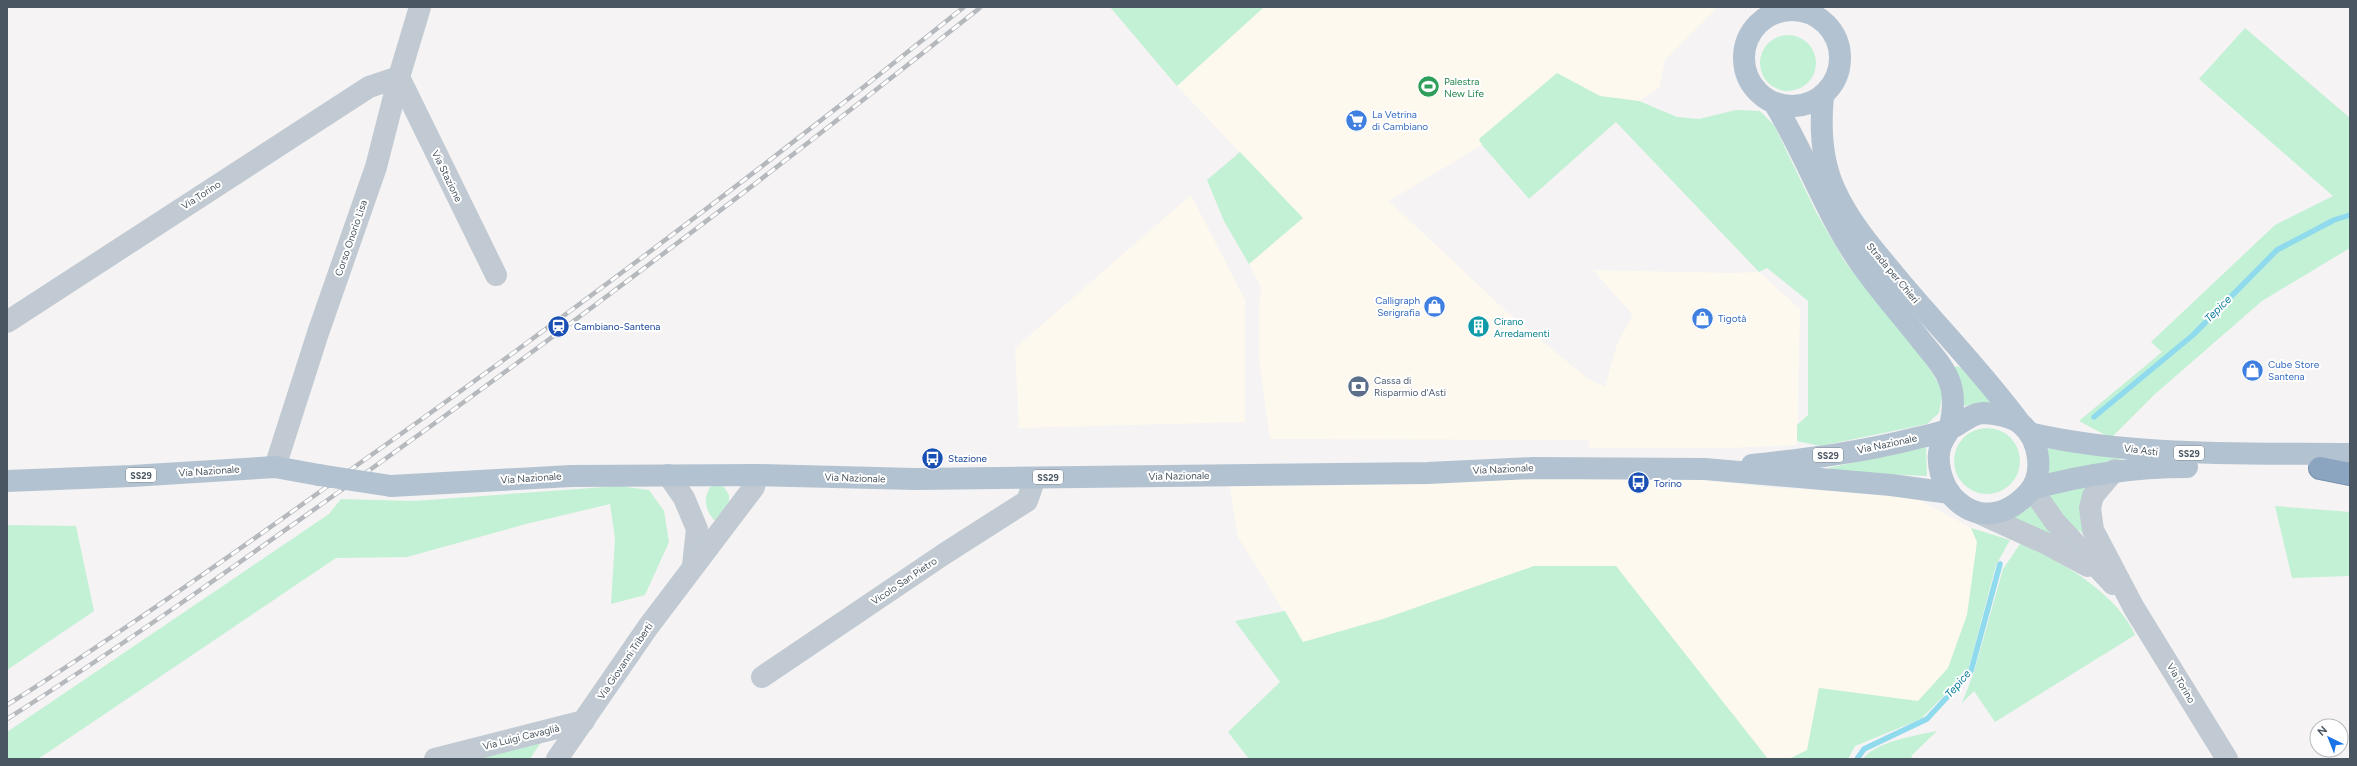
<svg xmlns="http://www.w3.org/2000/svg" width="2357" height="766" font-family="Figtree,sans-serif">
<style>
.commercial{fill:#fdf9ef}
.green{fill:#c3f1d5}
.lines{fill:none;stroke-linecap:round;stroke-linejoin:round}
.stream{stroke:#90daee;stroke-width:5.5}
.highway-casing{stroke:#7690ad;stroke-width:24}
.minor{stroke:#c1cad2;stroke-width:22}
.major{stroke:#b3c2d1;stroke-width:22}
.highway{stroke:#8ba5c1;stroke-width:22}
.rail-casing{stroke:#b5b8bd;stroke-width:4.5}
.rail{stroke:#fff;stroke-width:3;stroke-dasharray:9;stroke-linecap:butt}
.major-bridge{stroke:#b3c2d1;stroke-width:22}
.labels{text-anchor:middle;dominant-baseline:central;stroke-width:4;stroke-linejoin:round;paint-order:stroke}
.shield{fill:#fff;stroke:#808990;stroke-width:1}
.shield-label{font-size:9px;font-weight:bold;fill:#4a5661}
.leisure-label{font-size:10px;fill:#27864d;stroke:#fff;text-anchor:start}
.shop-label{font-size:10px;fill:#366cbe;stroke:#fff;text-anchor:start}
.street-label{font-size:10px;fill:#4a5661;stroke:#fff}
.culture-label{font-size:10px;fill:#0d838f;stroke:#fff;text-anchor:start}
.transit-label{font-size:10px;fill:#164399;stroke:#fff;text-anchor:start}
.service-label{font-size:10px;fill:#4e5e75;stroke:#fff;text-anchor:start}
.water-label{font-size:11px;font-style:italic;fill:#0c7c9b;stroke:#fff}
</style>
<rect width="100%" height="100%" fill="#f5f3f3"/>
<g class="commercial">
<polygon points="1264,7 1718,7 1665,60 1659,88 1639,101 1600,96 1557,73 1479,139 1482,145 1389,201 1506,311 1587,378 1605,387 1617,344 1633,315 1593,270 1732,273 1759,272 1800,309 1797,445 1730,448 1588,448 1590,440 1270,439 1259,359 1259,305 1261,288 1249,264 1302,218 1177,86"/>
<polygon points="1191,195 1245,300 1245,422 1019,428 1015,348"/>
<polygon points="1660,476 1777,488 1910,495 1971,528 1977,542 1973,584 1967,615 1948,668 1918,701 1819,688 1807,750 1789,759 1768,759 1733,713 1383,619 1303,642 1238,537 1229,482"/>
</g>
<g class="green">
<polygon points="1110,7 1264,7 1177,86"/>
<polygon points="2245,28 2350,118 2350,248 2262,301 2155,394 2111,438 2079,421 2162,352 2151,342 2275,225 2333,196 2199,79"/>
<circle cx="1788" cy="63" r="28"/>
<polygon points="1557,73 1600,96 1639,101 1677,117 1699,119 1736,110 1760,111 1774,125 1816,212 1845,262 1927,364 1943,392 1939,413 1927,424 1820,446 1797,441 1797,425 1808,415 1808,301 1767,268 1759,272 1616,122 1529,199 1482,145 1479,139"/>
<polygon points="1240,152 1303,218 1249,264 1224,221 1207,180"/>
<polygon points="1956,366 1961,368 1992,402 1963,406 1954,368"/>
<circle cx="1987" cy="461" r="33"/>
<polygon points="1926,447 1927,476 1835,472 1828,468"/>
<polygon points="2045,448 2121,457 2122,464 2047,475"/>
<path d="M718 485 724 487 729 495V508L718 519 714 520C705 509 703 500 710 487Z"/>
<polygon points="619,486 649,490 664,511 669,542 645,595 611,604 615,538 610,504 526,524 407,557 336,558 38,759 7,759 7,732 329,514 341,499 414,501"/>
<polygon points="2091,486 2083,520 2083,533 2072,527 2047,497 2052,493"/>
<polygon points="2033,504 2058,539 2010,516"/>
<polygon points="2275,506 2350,512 2350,576 2292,578"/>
<polygon points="7,525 76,526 94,611 7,670"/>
<polygon points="1971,528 2010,540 1996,565 1968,671 1921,719 1855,746 1848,759 1789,759 1807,750 1819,688 1918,701 1948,668 1967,615 1977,542"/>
<path d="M2020 544C2061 560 2117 594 2135 635L1995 722 1974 691 1962 703 1974 672 2003 569Z"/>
<polygon points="1534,566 1616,566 1768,759 1249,759 1228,732 1280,682 1235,621 1285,611 1303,642 1383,619"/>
<path d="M1937 731 1912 755 1911 759H1863C1875 742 1917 735 1937 731Z"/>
<polygon points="543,739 530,759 455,759"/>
</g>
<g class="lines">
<g class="stream">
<polyline points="2094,417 2193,335 2277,250 2334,220 2350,215"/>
<polyline points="1857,759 1864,749 1927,719 1971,671 2000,564"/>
</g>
<defs>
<polyline id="highway" points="2320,468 2350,474"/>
</defs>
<use href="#highway" class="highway-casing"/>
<g class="minor">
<polyline points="399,77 496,275"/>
<polyline points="7,322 369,87 399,77"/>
<polyline points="275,467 318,333 376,167 399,77 420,7"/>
<polyline points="2115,470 2093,496 2090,508 2093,530 2134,608 2227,759"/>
<polyline points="668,475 684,498 697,529 693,565"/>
<polyline points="2032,489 2055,522 2113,584"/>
<polyline points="1981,514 2047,544 2088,566"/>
<polyline points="762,677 944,554 1027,501 1035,478"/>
<polyline points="435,759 584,721"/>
<polyline points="557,759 648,627 754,487 757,475"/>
</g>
<g class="major">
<circle cx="1792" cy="58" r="48"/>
<path d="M1823 96C1820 127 1821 159 1834 188 1848 220 1871 247 1893 273 1935 324 1981 370 2020 423"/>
<path d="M2029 433C2134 457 2243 453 2350 454"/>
<path d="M1752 465C1807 459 1863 452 1917 438 1926 436 1937 434 1947 430 1960 426 1968 414 1983 413 1994 413 2013 417 2021 424 2040 440 2045 475 2028 493 2005 518 1975 522 1951 495 1942 483 1936 463 1940 448 1941 443 1945 437 1948 432 1953 419 1955 397 1950 383 1944 366 1931 353 1920 339 1899 312 1875 286 1856 257 1824 209 1805 153 1774 103"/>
<polyline points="7,481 132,476 275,467 319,475"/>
<polyline points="391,486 571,476 757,475 915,479 1428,473 1533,468 1705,469 1891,485 1950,493"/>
<path d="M2032 489C2085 474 2132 467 2187 467"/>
</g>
<use href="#highway" class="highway"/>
<defs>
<g id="rail">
<path d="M7 705C123 632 235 553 346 473 557 324 763 169 964 7"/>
<path d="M7 719C122 646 232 568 343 489 560 335 772 173 981 7"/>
</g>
</defs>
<use href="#rail" class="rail-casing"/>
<use href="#rail" class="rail"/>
<polyline class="major-bridge" points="319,475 391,486"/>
</g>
<defs>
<symbol id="stadium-disc" viewBox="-11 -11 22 22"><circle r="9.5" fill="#2e9e5b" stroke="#fff"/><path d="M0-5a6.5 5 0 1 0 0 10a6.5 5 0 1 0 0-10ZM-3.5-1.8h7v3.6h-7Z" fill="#fff"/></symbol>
<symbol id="supermarket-disc" viewBox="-11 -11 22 22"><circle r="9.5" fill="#3f7fe0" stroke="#fff"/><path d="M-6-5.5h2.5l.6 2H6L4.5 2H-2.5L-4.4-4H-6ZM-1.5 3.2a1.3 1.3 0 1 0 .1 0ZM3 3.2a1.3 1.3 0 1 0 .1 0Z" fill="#fff"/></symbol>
<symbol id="shop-disc" viewBox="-11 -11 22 22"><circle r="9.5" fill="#3f7fe0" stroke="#fff"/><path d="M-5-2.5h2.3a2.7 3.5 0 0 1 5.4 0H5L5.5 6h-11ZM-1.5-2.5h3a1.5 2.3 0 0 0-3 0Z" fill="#fff"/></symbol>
<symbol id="station-disc" viewBox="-11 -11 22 22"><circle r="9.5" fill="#1a4fb4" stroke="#fff"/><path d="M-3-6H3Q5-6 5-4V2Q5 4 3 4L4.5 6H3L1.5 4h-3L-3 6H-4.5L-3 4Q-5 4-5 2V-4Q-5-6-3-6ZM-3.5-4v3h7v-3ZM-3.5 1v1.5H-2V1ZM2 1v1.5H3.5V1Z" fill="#fff"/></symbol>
<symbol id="building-disc" viewBox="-11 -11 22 22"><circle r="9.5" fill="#0f9aa8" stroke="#fff"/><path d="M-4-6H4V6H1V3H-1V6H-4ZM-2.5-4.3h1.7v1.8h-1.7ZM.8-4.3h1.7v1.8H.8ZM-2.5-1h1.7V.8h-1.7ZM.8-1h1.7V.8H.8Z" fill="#fff"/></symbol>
<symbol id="bank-disc" viewBox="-11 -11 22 22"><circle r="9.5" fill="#5c6f8a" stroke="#fff"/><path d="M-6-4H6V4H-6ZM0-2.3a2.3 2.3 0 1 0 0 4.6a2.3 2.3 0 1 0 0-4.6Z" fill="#fff"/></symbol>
<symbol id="bus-disc" viewBox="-11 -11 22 22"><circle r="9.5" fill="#1a4fb4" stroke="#fff"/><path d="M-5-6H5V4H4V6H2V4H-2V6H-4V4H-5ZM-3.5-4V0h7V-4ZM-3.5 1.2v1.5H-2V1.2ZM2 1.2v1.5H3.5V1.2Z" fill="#fff"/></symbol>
</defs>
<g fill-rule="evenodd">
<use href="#stadium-disc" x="1416" y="74" width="25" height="25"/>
<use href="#supermarket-disc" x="1344" y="108" width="25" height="25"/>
<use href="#shop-disc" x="1422" y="294" width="25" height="25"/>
<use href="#shop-disc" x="1690" y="306" width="25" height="25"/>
<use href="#station-disc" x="546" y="314" width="25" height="25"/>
<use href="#building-disc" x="1466" y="314" width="25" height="25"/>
<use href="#shop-disc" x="2240" y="358" width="25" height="25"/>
<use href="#bank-disc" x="1346" y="374" width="25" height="25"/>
<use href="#bus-disc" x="920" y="446" width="25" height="25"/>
<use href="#bus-disc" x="1626" y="470" width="25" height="25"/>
</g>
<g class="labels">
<g class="shield">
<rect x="2174" y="446" width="30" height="14" rx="3"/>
<rect x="1813" y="448" width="30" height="14" rx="3"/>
<rect x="126" y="468" width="30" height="14" rx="3"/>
<rect x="1033" y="470" width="30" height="14" rx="3"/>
</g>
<g class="shield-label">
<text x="2189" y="453">SS29</text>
<text x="1828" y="455">SS29</text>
<text x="141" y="475">SS29</text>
<text x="1048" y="477">SS29</text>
</g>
<g class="leisure-label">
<text x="1444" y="81">Palestra<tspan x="1444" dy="12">New Life</tspan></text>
</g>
<g class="shop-label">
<text x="1372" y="114">La Vetrina<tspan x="1372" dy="12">di Cambiano</tspan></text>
<text x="1420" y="300" text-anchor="end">Calligraph<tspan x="1420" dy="12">Serigrafia</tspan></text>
<text x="1718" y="318">Tigotà</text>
<text x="2268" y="364">Cube Store<tspan x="2268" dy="12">Santena</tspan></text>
</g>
<g class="street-label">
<text transform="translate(447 176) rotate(64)">Via Stazione</text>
<text transform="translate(201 195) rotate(-33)">Via Torino</text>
<text transform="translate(351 238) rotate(-71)">Corso Onorio Lisa</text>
<text transform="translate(1893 273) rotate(50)">Strada per Chieri</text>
<text transform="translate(1887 444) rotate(-12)">Via Nazionale</text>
<text transform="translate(2141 450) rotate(7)">Via Asti</text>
<text transform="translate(1503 469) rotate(-3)">Via Nazionale</text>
<text transform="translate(209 471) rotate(-4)">Via Nazionale</text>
<text transform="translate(1179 476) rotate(-1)">Via Nazionale</text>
<text transform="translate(531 478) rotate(-4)">Via Nazionale</text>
<text transform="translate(855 478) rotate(2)">Via Nazionale</text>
<text transform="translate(904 581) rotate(-34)">Vicolo San Pietro</text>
<text transform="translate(625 661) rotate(-56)">Via Giovanni Triberti</text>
<text transform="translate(2181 683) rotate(59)">Via Torino</text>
<text transform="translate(521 737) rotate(-14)">Via Luigi Cavaglià</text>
</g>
<g class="culture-label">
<text x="1494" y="321">Cirano<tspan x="1494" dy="12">Arredamenti</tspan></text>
</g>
<g class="transit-label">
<text x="574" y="326">Cambiano-Santena</text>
<text x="948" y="458">Stazione</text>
<text x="1654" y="483">Torino</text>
</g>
<g class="service-label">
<text x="1374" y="380">Cassa di<tspan x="1374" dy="12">Risparmio d'Asti</tspan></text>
</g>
<g class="water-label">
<text transform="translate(2218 309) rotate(-45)">Tepice</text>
<text transform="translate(1958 684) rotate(-49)">Tepice</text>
</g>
</g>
<rect width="2357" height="766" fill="none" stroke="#4a5661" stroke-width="16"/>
<g transform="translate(2329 738) rotate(317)"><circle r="19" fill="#ffffff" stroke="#b7bbc0"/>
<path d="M0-3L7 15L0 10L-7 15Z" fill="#1a73e8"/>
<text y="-6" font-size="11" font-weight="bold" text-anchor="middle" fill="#4a5661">N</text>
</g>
</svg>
